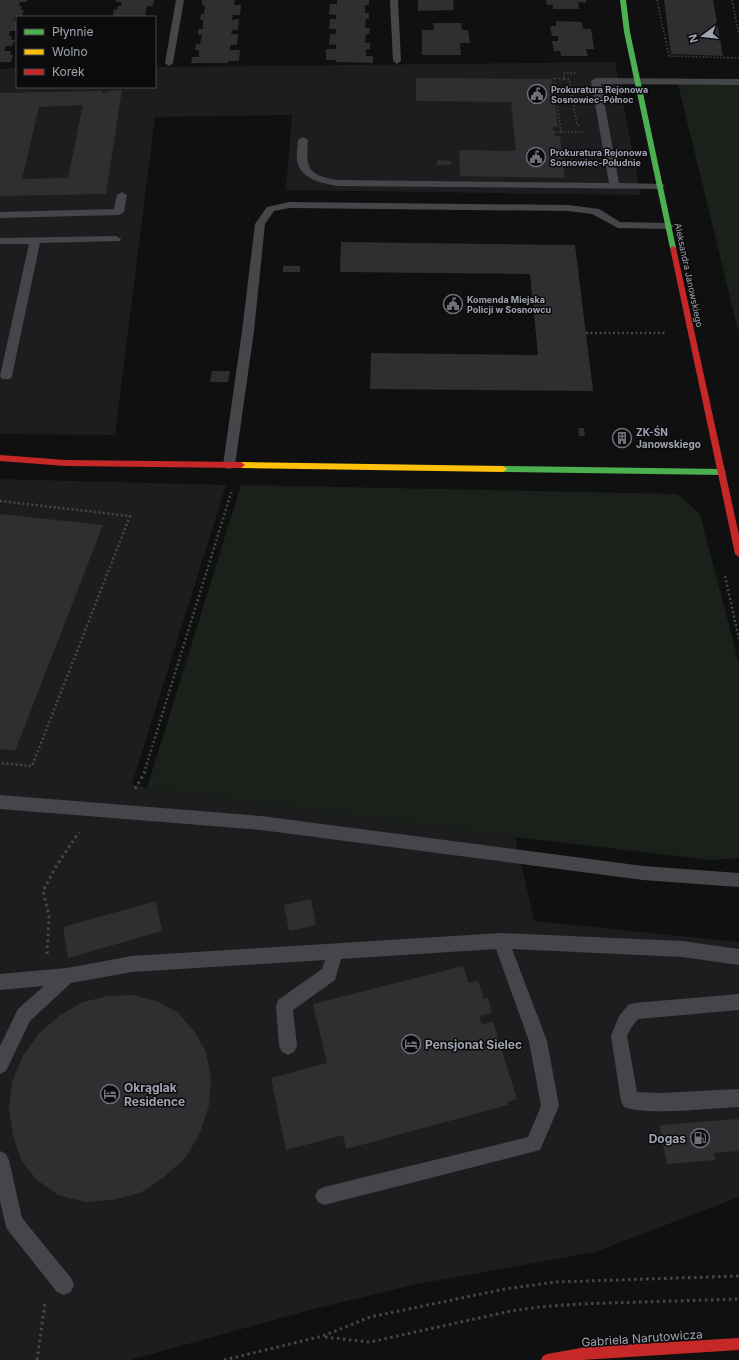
<svg xmlns="http://www.w3.org/2000/svg" width="739" height="1360" font-family="Inter,sans-serif">
<style>
.built{fill:#1d1d1f}
.green{fill:#1a211b}
.building{fill:#2f2f31;fill-rule:evenodd}
.lines{fill:none;stroke-linecap:round;stroke-linejoin:round}
.path-far2{stroke:#46464b;stroke-width:1.5;stroke-dasharray:1.5 2;stroke-linecap:butt}
.path-far1{stroke:#46464b;stroke-width:2.5;stroke-dasharray:2 2.5;stroke-linecap:butt}
.path{stroke:#46464b;stroke-width:3;stroke-dasharray:2.5 3.5;stroke-linecap:butt}
.lane{fill:#454649;fill-rule:evenodd}
.fast{fill:#4caf50;fill-rule:evenodd}
.slow{fill:#ffc107;fill-rule:evenodd}
.jam{fill:#c62828;fill-rule:evenodd}
.labels{text-anchor:middle;dominant-baseline:central;stroke-width:3;stroke-linejoin:round;paint-order:stroke}
.far-poi-label{font-size:9px;font-weight:bold;fill:#a0a4b2;stroke:#0b0b0c;text-anchor:start}
.far-street-label{font-size:9px;fill:#a0a4b2;stroke:#0b0b0c}
.poi-label{font-size:10px;font-weight:bold;fill:#a0a4b2;stroke:#0b0b0c;text-anchor:start}
.near-poi-label{font-size:12px;font-weight:bold;fill:#a0a4b2;stroke:#0b0b0c;text-anchor:start}
.near-street-label{font-size:12px;fill:#a0a4b2;stroke:#0b0b0c}
</style>
<rect width="100%" height="100%" fill="#101011"/>
<g class="built">
<polygon points="615,62 641,195 286,190 292,115 155,117 115,435 0,434 0,69 17,68 17,87 155,87 155,67"/>
<polygon points="0,479 226,485 132,784 147,788 515,837 534,921 739,942 739,1197 595,1252 417,1284 310,1310 130,1360 0,1360"/>
</g>
<g class="green">
<polygon points="678,84 739,85 739,334"/>
<polygon points="241,485 677,494 700,514 739,664 739,858 711,860 515,837 147,788"/>
</g>
<g class="building">
<polygon points="0,0 27,0 27,2 20,2 19,6 22,6 21,10 24,10 22,16 15,16 14,21 17,21 17,31 10,31 9,36 12,36 11,40 15,40 12,46 6,46 4,51 11,51 10,55 13,55 11,62 0,62"/>
<polygon points="116,0 154,0 153,6 147,6 145,15 147,15 146,17 118,17 113,15 114,9 117,10 118,6 121,6 122,2 115,2"/>
<polygon points="202,0 235,0 234,5 241,5 240,15 233,15 232,20 239,19 238,30 232,30 231,34 238,34 237,45 230,45 230,50 240,50 239,61 228,61 228,63 191,63 192,57 199,57 199,50 195,50 196,44 200,44 202,35 198,35 198,29 203,29 203,20 200,20 201,14 204,14 205,6 202,5"/>
<polygon points="337,0 369,0 369,5 365,5 365,13 369,13 369,19 366,19 365,28 370,28 369,34 366,34 365,43 370,43 370,49 366,49 366,56 373,56 373,63 336,62 336,60 326,60 326,49 336,49 336,44 329,45 330,34 336,34 336,29 329,29 330,19 336,19 336,15 329,14 330,4 337,4"/>
<polygon points="418,0 453,0 454,10 418,11"/>
<polygon points="546,0 586,0 586,3 578,2 579,9 553,9 553,5 547,5"/>
<polygon points="664,0 713,0 723,56 671,54"/>
<polygon points="556,21 582,22 583,29 591,29 594,49 586,49 588,56 561,56 560,51 554,51 552,41 558,41 558,36 552,36 550,26 556,26"/>
<polygon points="433,23 461,23 462,30 468,30 470,43 460,43 461,55 422,55 422,30 434,30"/>
<polygon points="416,78 552,79 558,127 553,127 554,132 555,136 560,136 565,178 460,176 459,150 516,151 511,102 416,101"/>
<path d="M122 90 106 194 0 196V93L102 91V93H107V91ZM83 105 68 178 22 179 39 107Z"/>
<polygon points="437,160 451,161 451,165 437,165"/>
<polygon points="341,242 575,245 593,391 370,389 371,353 538,355 530,274 340,272"/>
<rect x="283" y="266" width="17" height="6"/>
<polygon points="212,371 230,371 228,382 210,382"/>
<polygon points="578,428 584,428 585,436 579,436"/>
<polygon points="0,514 103,525 15,751 0,749"/>
<polygon points="311,899 316,925 289,931 284,905"/>
<polygon points="156,901 162,931 68,958 63,927"/>
<polygon points="463,966 469,983 478,981 484,999 488,998 492,1013 479,1016 482,1024 493,1022 517,1099 507,1102 508,1105 346,1149 343,1135 286,1150 271,1078 327,1063 313,1004"/>
<polygon points="133,995 156,1001 177,1012 194,1031 206,1052 211,1079 209,1105 200,1133 186,1157 164,1177 140,1193 112,1200 85,1202 58,1195 37,1180 21,1160 13,1135 9,1109 12,1082 23,1056 39,1033 60,1015 83,1002 108,996"/>
<polygon points="739,1119 739,1151 714,1153 716,1160 667,1164 659,1125"/>
</g>
<g class="lines">
<g class="path-far2">
<polyline points="657,0 669,56 739,58"/>
<polyline points="732,0 739,35"/>
<polyline points="564,79 569,79 577,125 581,125"/>
<polyline points="554,132 583,132"/>
<polyline points="561,132 554,78 564,79 564,73 576,73"/>
</g>
<g class="path-far1">
<polyline points="586,333 665,333"/>
<polyline points="0,501 130,516 32,766 0,763"/>
<polyline points="725,576 739,639"/>
<polyline points="144,773 232,490"/>
</g>
<g class="path">
<polyline points="135,789 145,772"/>
<polyline points="47,954 49,916 43,891 55,868 79,832"/>
<polyline points="325,1337 370,1342 511,1311 539,1307 578,1304 739,1299"/>
<polyline points="37,1360 45,1303"/>
<polyline points="224,1360 323,1336 370,1317 505,1289 556,1282 739,1276"/>
</g>
<g class="lane">
<polygon points="176,0 184,0 173,63 169,66 165,63"/>
<polygon points="390,0 398,0 401,61 397,64 393,61"/>
<path d="M596 78 739 79V85L601 84 619 183 663 184 665 186 660 189 337 186C321 183 299 179 297 159 296 153 298 146 298 140L303 137 308 140C306 168 307 175 337 180L609 183 591 81Z"/>
<polygon points="122,192 127,195 124,212 119,215 0,218 0,212 114,209 117,195"/>
<polygon points="289,202 568,205 599,209 620,222 669,223 674,226 669,229 618,228 592,214 568,211 289,208 274,211 265,224 254,331 235,465 233,468 229,469 225,468 223,465 242,331 255,224 267,207"/>
<polygon points="116,236 121,239 120,241 40,243 12,376 10,379 2,379 0,376 29,244 0,244 0,238"/>
<polygon points="0,795 261,816 643,866 739,873 739,887 643,880 261,830 0,809"/>
<polygon points="501,933 682,941 739,949 739,965 682,957 512,949 547,1041 559,1106 540,1150 324,1205 318,1202 315,1196 318,1190 324,1187 528,1137 541,1106 529,1041 496,949 341,959 335,980 293,1010 297,1046 294,1052 288,1055 282,1052 279,1046 276,1006 278,1000 322,969 325,960 132,972 71,983 30,1021 6,1071 0,1074 0,1046 18,1009 44,986 0,990 0,974 67,968 132,956"/>
<path d="M739 994V1010L638 1019 631 1028 627 1036 637 1092 661 1093 739 1089V1107C713 1108 646 1116 624 1107L621 1101 611 1036 619 1016 628 1005 634 1003Z"/>
<polygon points="0,1151 6,1154 9,1160 22,1218 71,1278 74,1285 71,1292 64,1295 57,1292 7,1229 5,1222 0,1201"/>
</g>
<g class="fast">
<polygon points="620,0 626,0 630,32 676,248 673,250 670,248 624,32"/>
<polygon points="503,466 722,469 726,472 722,475 503,472 499,469"/>
</g>
<polygon class="slow" points="241,462 503,466 507,469 503,472 241,468 237,465"/>
<g class="jam">
<polygon points="673,246 676,248 739,535 739,557 735,554 670,248"/>
<polygon points="0,455 66,460 241,462 245,465 241,468 66,466 0,461"/>
<polygon points="739,1338 739,1350 582,1360 541,1360 543,1356 547,1354 586,1347"/>
</g>
</g>
<defs>
<symbol id="civic-ring" viewBox="-11 -11 22 22"><circle r="9.5" fill="#0b0b0c" stroke="#6e707a" stroke-width="1.5"/><path d="M-.6-6.5H3V-4.5H.6V-3L4-1V1h2V6H-6V1h2V-1L-.6-3ZM-1.2 2.5V6h2.4V2.5Z" fill="#6e707a"/></symbol>
<symbol id="building-ring" viewBox="-11 -11 22 22"><circle r="9.5" fill="#0b0b0c" stroke="#6e707a" stroke-width="1.5"/><path d="M-4-6H4V6H1V3H-1V6H-4ZM-2.5-4.3h1.7v1.8h-1.7ZM.8-4.3h1.7v1.8H.8ZM-2.5-1h1.7V.8h-1.7ZM.8-1h1.7V.8H.8Z" fill="#6e707a"/></symbol>
<symbol id="hotel-ring" viewBox="-11 -11 22 22"><circle r="9.5" fill="#0b0b0c" stroke="#6e707a" stroke-width="1.5"/><path d="M-6-4.5h1.5V1H6V5H4.5V3h-9V5H-6ZM-4 0a1.8 1.8 0 1 1 3.6 0ZM.5 0V-2.5h3Q6-2.5 6 0Z" fill="#6e707a"/></symbol>
<symbol id="fuel-ring" viewBox="-11 -11 22 22"><circle r="9.5" fill="#0b0b0c" stroke="#6e707a" stroke-width="1.5"/><path d="M-5.5-6h7V0h2V4h1.3V-2.5L3-4.5l.8-.8L6-3V5H2.5V1h-1V6h-7ZM-4.2-4.7v3.2H.2V-4.7Z" fill="#6e707a"/></symbol>
</defs>
<g fill-rule="evenodd">
<use href="#civic-ring" x="526" y="83" width="22" height="22"/>
<use href="#civic-ring" x="525" y="146" width="22" height="22"/>
<use href="#civic-ring" x="442" y="293" width="22" height="22"/>
<use href="#building-ring" x="611" y="427" width="22" height="22"/>
<use href="#hotel-ring" x="400" y="1033" width="22" height="22"/>
<use href="#hotel-ring" x="99" y="1083" width="22" height="22"/>
<use href="#fuel-ring" x="689" y="1127" width="22" height="22"/>
</g>
<g class="labels">
<g class="far-poi-label">
<text x="551" y="89">Prokuratura Rejonowa<tspan x="551" dy="10">Sosnowiec-Północ</tspan></text>
<text x="550" y="152">Prokuratura Rejonowa<tspan x="550" dy="10">Sosnowiec-Południe</tspan></text>
<text x="467" y="299">Komenda Miejska<tspan x="467" dy="10">Policji w Sosnowcu</tspan></text>
</g>
<g class="far-street-label">
<text transform="translate(689 275) rotate(78)">Aleksandra Janowskiego</text>
</g>
<g class="poi-label">
<text x="636" y="432">ZK-ŚN<tspan x="636" dy="12">Janowskiego</tspan></text>
</g>
<g class="near-poi-label">
<text x="425" y="1044">Pensjonat Sielec</text>
<text x="124" y="1087">Okrąglak<tspan x="124" dy="14">Residence</tspan></text>
<text x="686" y="1138" text-anchor="end">Dogas</text>
</g>
<g class="near-street-label">
<text transform="translate(642 1338) rotate(-4)">Gabriela Narutowicza</text>
</g>
</g>
<rect x="16" y="16" width="140" height="72" fill="#0b0b0c" stroke="#47484e"/>
<rect x="24" y="29" width="20" height="6" fill="#4caf50" stroke="#47484e"/>
<text x="52" y="36" font-size="12" fill="#a0a4b2">Płynnie</text>
<rect x="24" y="49" width="20" height="6" fill="#ffc107" stroke="#47484e"/>
<text x="52" y="56" font-size="12" fill="#a0a4b2">Wolno</text>
<rect x="24" y="69" width="20" height="6" fill="#c62828" stroke="#47484e"/>
<text x="52" y="76" font-size="12" fill="#a0a4b2">Korek</text>
<g transform="translate(703 36) rotate(255)" stroke="#0b0b0c" stroke-width="3" paint-order="stroke">
<path d="M0-3L7 15L0 10L-7 15Z" fill="#a0a4b2"/>
<text y="-6" font-size="11" font-weight="bold" text-anchor="middle" fill="#a0a4b2">N</text>
</g>
</svg>
